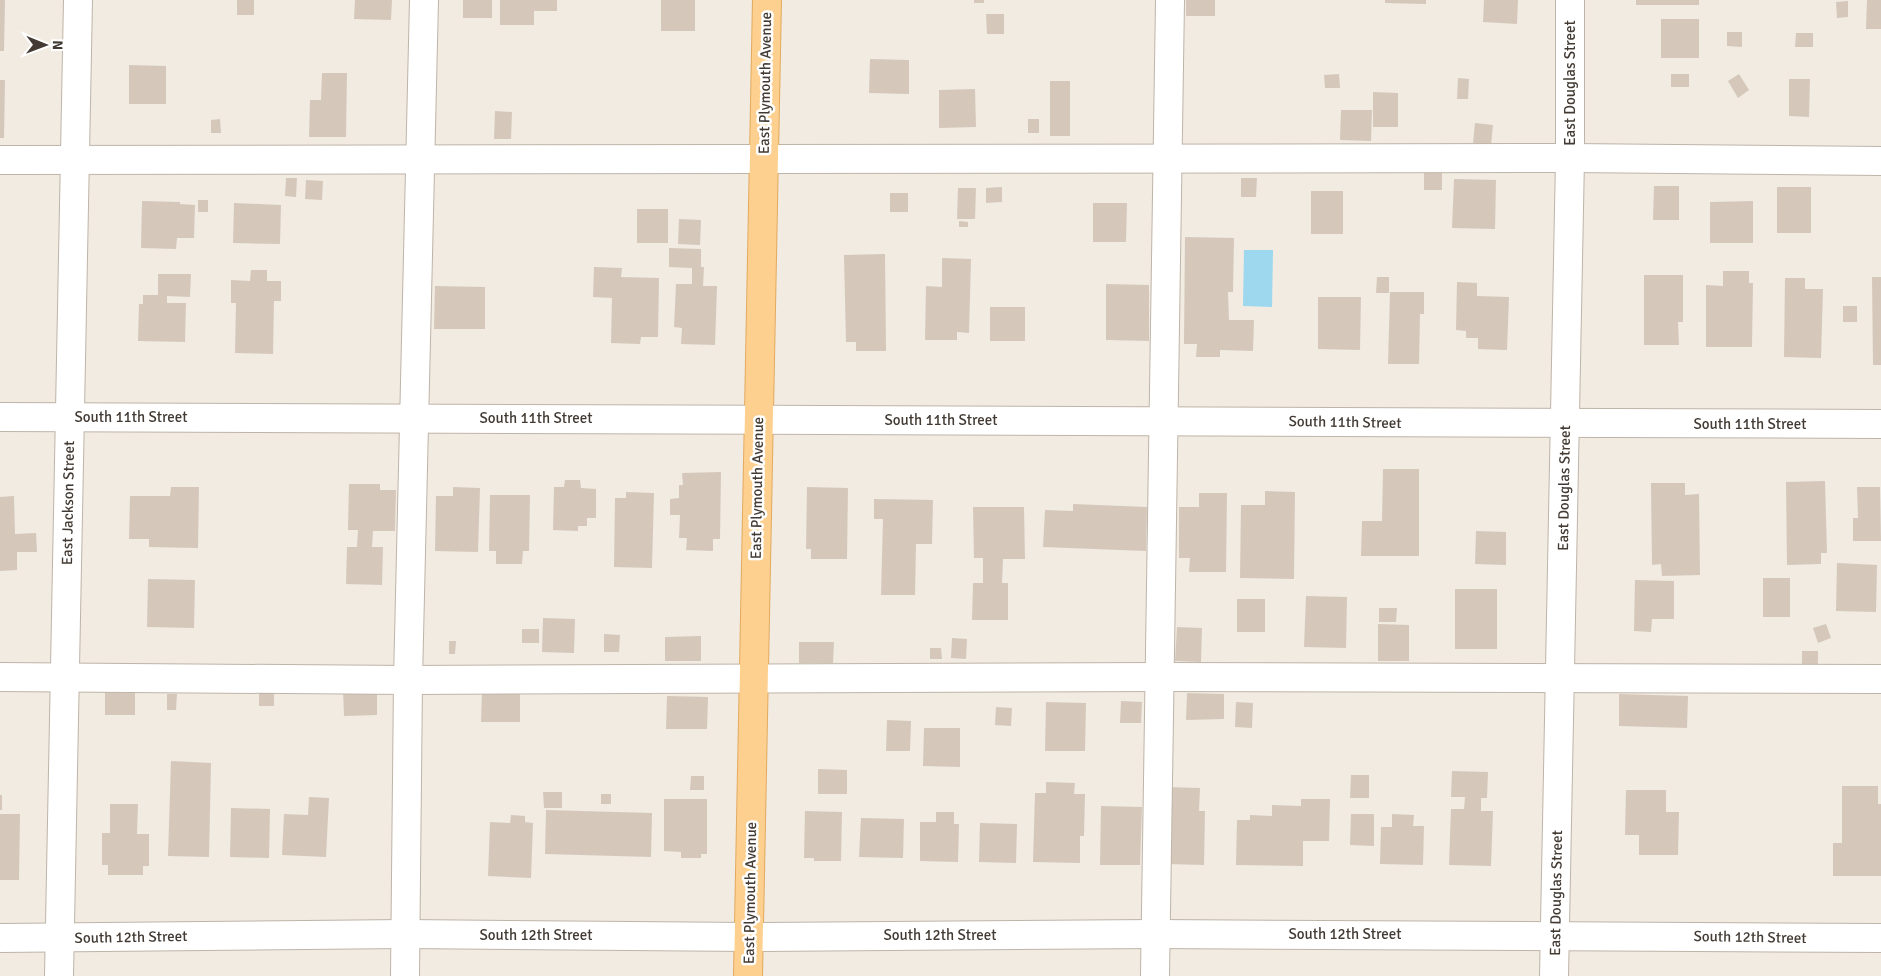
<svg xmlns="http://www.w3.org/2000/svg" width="1881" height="976" font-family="Signika,sans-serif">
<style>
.water{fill:#9dd8ef}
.building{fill:#d5c8bb}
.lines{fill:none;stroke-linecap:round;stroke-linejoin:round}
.minor-casing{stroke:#bfb4a8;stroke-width:30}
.major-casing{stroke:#e2aa5f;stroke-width:30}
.minor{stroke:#fff;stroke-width:28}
.major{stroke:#fdd08f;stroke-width:28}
.labels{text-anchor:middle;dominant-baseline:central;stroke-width:5;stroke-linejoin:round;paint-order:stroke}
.street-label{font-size:15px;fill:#423a33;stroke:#fff}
</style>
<rect width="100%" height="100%" fill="#f1ebe2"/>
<polygon class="water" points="1244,250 1273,250 1272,307 1243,306"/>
<g class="building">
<polygon points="0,0 5,0 4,51 0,51"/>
<rect x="237" y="0" width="17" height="15"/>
<polygon points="355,0 392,0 391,20 354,19"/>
<rect x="463" y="0" width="29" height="18"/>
<polygon points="500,0 557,0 557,11 534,11 534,25 500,25"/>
<rect x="661" y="0" width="34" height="31"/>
<rect x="974" y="0" width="10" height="3"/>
<rect x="1186" y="0" width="29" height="16"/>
<polygon points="1385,0 1426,0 1426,4 1385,3"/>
<polygon points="1484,0 1518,0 1517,24 1483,22"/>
<rect x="1636" y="0" width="63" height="5"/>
<polygon points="1867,0 1881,0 1881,29 1866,29"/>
<polygon points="1848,1 1848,17 1837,18 1836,2"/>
<polygon points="986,14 1004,14 1004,34 987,34"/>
<rect x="1661" y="19" width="38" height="39"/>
<polygon points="1727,32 1742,32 1742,47 1727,46"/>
<polygon points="1796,33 1813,33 1813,47 1795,47"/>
<polygon points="870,59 909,60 909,94 869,93"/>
<polygon points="129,65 166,66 166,104 129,104"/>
<polygon points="322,73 347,73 346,137 309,137 310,100 321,100"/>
<polygon points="1339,74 1340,88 1325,88 1324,75"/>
<rect x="1671" y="74" width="18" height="13"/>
<polygon points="1739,74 1749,90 1738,98 1728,81"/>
<polygon points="1458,78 1469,79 1468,99 1457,99"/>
<polygon points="1789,79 1810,79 1809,117 1789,116"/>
<polygon points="0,80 5,80 4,138 0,138"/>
<rect x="1050" y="81" width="20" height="55"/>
<polygon points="975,89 976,127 939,128 939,90"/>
<polygon points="1373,92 1398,93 1398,127 1373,127"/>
<polygon points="1341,110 1372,110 1371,141 1340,140"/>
<polygon points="495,111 512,112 511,139 494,139"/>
<polygon points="220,119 221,133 211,133 211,120"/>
<rect x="1028" y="119" width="11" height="14"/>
<polygon points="1475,123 1493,125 1491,145 1473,143"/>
<rect x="1424" y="171" width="18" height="19"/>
<polygon points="286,178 297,178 296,197 285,196"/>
<polygon points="1241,178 1257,178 1256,197 1241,197"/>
<polygon points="1454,179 1496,180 1495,229 1452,228"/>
<polygon points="306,180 323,181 322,200 305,199"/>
<polygon points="1654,186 1679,186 1679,220 1653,220"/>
<polygon points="1002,187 1002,202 986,203 986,188"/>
<rect x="1777" y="187" width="34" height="46"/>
<polygon points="958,188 976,188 975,219 957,219"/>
<rect x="1311" y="191" width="32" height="43"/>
<rect x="890" y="193" width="18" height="19"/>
<rect x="198" y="200" width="10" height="12"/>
<polygon points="142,201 180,202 180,204 195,205 194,238 177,238 176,249 141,248"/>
<polygon points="1753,201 1753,243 1710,243 1710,202"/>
<polygon points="234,203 281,205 280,244 233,243"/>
<polygon points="1093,203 1127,203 1126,242 1093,242"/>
<rect x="637" y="209" width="31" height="34"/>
<polygon points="679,219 701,220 700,245 678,244"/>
<polygon points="959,221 968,222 968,227 959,227"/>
<polygon points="1185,237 1234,238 1233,292 1228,292 1229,320 1254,320 1253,351 1220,350 1220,357 1196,357 1197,344 1184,344"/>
<polygon points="669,248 701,249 701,267 704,267 703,286 717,286 715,345 681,344 682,328 674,327 676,284 692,284 692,268 669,267"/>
<polygon points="885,254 886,351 856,351 856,342 846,342 844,255"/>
<polygon points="942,258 971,259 969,333 957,332 957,340 925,340 926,286 942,287"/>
<polygon points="594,267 622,268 621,277 659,278 658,337 641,337 640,344 611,343 612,298 593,297"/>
<polygon points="251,270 267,270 267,281 281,281 281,301 274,301 273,354 235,353 236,303 231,303 231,280 250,281"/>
<polygon points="1723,271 1749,271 1749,283 1753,283 1752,347 1706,347 1706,285 1723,286"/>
<polygon points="158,274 191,274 190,297 167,296 167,303 186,303 185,342 138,341 139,304 143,304 143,295 158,295"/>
<polygon points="1644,275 1683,275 1683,322 1678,322 1679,345 1644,345"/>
<polygon points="1377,277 1389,277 1389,293 1376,293"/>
<polygon points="1872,277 1881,277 1881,365 1873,365"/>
<polygon points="1785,278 1805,278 1805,289 1823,289 1821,358 1784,357"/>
<polygon points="1457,282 1477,283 1477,296 1509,297 1507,350 1478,349 1478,338 1466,338 1466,331 1456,330"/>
<polygon points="1106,284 1149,285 1149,341 1106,340"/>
<polygon points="435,286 485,287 485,329 434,329"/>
<polygon points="1390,292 1424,292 1424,314 1420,314 1419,364 1388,364"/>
<polygon points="1318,297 1361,297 1360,350 1318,349"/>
<rect x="1843" y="306" width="14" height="16"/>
<rect x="990" y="307" width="35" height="34"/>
<polygon points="1383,469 1419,469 1419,556 1361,556 1362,521 1382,521"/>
<polygon points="721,472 720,539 713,539 713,551 686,550 687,538 679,538 680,515 670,515 670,499 679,498 679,485 683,485 682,473"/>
<polygon points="565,480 580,480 581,488 596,489 596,518 587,518 587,526 578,526 578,531 553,530 554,487 564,487"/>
<polygon points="1825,481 1827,553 1821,553 1821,564 1787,565 1786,482"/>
<polygon points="1651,483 1685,483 1685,495 1699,494 1700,575 1662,576 1661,564 1652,565"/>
<polygon points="349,484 380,484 380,490 396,490 395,531 373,531 372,547 383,547 382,585 346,584 347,547 357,547 358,530 348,530"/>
<polygon points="171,487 199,487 198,548 149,547 149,539 129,539 130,496 170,496"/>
<polygon points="453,487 480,488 478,552 435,551 436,496 453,496"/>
<polygon points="807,487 848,488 847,559 811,559 811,549 806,549"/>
<polygon points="1857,487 1880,487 1881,541 1853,541 1853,518 1858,518"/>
<polygon points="1265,491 1295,492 1294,579 1240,578 1241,505 1265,505"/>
<polygon points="626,492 654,493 652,568 614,567 615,498 626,498"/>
<polygon points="1199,493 1227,493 1226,572 1189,572 1190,558 1179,558 1179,507 1199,507"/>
<polygon points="490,495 530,495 529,551 523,551 522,564 496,564 496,551 489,551"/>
<polygon points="14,496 15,534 36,533 37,552 17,552 17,570 0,571 0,497"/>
<polygon points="874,499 933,500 932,544 916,544 915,595 881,595 883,519 874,519"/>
<polygon points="1073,504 1147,507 1146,551 1043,547 1045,510 1073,511"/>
<polygon points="973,507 1024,507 1025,559 1003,559 1002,583 1008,583 1008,620 972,620 973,583 983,583 983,558 974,558"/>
<polygon points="1476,531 1506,532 1506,565 1475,564"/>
<polygon points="1837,563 1877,565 1876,612 1836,611"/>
<rect x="1763" y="578" width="27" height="39"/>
<polygon points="148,579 195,580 194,628 147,627"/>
<polygon points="1635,580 1674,581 1674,619 1652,619 1651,632 1634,631"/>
<rect x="1455" y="589" width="42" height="60"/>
<polygon points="1306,596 1347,597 1346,648 1304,647"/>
<rect x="1237" y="599" width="28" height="33"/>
<polygon points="1379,608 1397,608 1396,622 1379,622"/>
<polygon points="543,618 575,619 574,653 542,652"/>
<polygon points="1378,624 1409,625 1409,661 1378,661"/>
<polygon points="1826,624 1831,638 1818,643 1813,628"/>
<polygon points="1177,627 1202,628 1201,662 1175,661"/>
<rect x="522" y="629" width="17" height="14"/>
<polygon points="604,634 620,635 619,652 604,652"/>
<polygon points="701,636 701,661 665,661 665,637"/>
<polygon points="952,638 967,639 966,659 951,658"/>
<polygon points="449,641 456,641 455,654 449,654"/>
<polygon points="799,642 834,642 833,663 799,663"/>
<polygon points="930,648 941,648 942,659 930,659"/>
<rect x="1802" y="651" width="16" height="14"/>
<polygon points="377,689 377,715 344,716 343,690"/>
<polygon points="482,690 520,690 520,722 481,722"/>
<polygon points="105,692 135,693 135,715 105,715"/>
<rect x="259" y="693" width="15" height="13"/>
<polygon points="1187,693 1224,694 1224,719 1186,720"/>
<polygon points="167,694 177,694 176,710 167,710"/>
<polygon points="1619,694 1688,696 1687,728 1619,726"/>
<polygon points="667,696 708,697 707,729 666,729"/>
<polygon points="1121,701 1142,702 1141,723 1120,723"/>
<polygon points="1046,702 1086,703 1085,751 1045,751"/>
<polygon points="1236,702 1253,703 1252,728 1235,727"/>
<polygon points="996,707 1012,708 1011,726 995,725"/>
<polygon points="887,720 911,721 910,751 886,751"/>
<polygon points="924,728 960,728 960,767 923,766"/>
<polygon points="171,761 211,763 209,857 168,856"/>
<polygon points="818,769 847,770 847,794 818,794"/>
<polygon points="1452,771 1488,772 1487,798 1481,798 1481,811 1493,811 1491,866 1449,865 1451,809 1464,809 1465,797 1451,797"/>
<polygon points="1351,775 1369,775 1369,798 1350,798"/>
<polygon points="691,776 704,776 704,790 690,790"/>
<polygon points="1046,782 1075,783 1074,794 1085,794 1084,836 1080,836 1080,863 1033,862 1035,793 1046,793"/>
<polygon points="1842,786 1878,786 1878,804 1881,804 1881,876 1833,876 1833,843 1842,843"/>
<polygon points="1167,787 1200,788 1199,811 1205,811 1204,865 1166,864"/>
<polygon points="1626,790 1666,790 1666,812 1679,812 1678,855 1639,855 1639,835 1625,835"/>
<polygon points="543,792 562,792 562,808 544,808"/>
<rect x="601" y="794" width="10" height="10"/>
<rect x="0" y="795" width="2" height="15"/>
<polygon points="309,797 329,798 326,857 282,855 284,814 308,815"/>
<polygon points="664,799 707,799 707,854 701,854 701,858 681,858 681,852 664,851"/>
<polygon points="1301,799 1330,799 1329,841 1303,841 1303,866 1236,865 1237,820 1250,820 1250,815 1272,816 1272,805 1301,806"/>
<polygon points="110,804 138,804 137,834 149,834 149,866 143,866 143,875 108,875 108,865 102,865 102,833 110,833"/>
<polygon points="1101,806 1142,807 1140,865 1100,865"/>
<polygon points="231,808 270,809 269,858 230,857"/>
<polygon points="546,810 652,813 651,857 545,854"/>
<polygon points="805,811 842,812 841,861 814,861 814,858 804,858"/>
<polygon points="936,812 954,812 954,824 959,824 958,862 920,861 920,822 936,822"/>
<polygon points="0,814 20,814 19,880 0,880"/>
<polygon points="1351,814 1374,814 1374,846 1350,845"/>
<polygon points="1392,814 1414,815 1413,826 1424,826 1423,865 1380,864 1381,827 1392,827"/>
<polygon points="511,815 525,816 525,822 533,823 531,878 488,876 490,822 510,823"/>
<polygon points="861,818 904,819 903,858 859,857"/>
<polygon points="980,823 1017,824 1016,863 979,862"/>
</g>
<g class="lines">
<defs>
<g id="minor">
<polyline points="0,160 1570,158 1881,161"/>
<polyline points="0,417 1881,424"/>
<polyline points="0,677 408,680 1158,677 1881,679"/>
<polyline points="0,938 406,934 749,937 1155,934 1881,938"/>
<polyline points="59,976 78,0"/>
<polyline points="405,976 408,680 424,0"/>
<polyline points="1155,976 1170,0"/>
<polyline points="1554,976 1570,158 1570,0"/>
</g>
<polyline id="major" points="748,976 767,0"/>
</defs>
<use href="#minor" class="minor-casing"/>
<use href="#major" class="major-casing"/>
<use href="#minor" class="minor"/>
<use href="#major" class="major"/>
</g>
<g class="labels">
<g class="street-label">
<text transform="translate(765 83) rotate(-89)">East Plymouth Avenue</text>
<text transform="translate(1570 83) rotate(-90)">East Douglas Street</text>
<text x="131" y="417">South 11th Street</text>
<text x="536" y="418">South 11th Street</text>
<text x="941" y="420">South 11th Street</text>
<text transform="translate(1345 422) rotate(1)">South 11th Street</text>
<text x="1750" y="424">South 11th Street</text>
<text transform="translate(757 488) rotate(-89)">East Plymouth Avenue</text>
<text transform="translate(1564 488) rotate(-89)">East Douglas Street</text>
<text transform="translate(68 503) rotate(-89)">East Jackson Street</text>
<text transform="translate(750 893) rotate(-89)">East Plymouth Avenue</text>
<text transform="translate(1556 893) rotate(-89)">East Douglas Street</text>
<text x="1345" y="934">South 12th Street</text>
<text x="536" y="935">South 12th Street</text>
<text x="940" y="935">South 12th Street</text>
<text transform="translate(131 937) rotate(-1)">South 12th Street</text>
<text transform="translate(1750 937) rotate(1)">South 12th Street</text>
</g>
</g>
<g transform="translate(45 45) rotate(91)" stroke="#ffffff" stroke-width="4" paint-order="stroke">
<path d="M0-4L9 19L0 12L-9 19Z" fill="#423a33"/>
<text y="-8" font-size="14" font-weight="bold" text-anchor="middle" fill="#423a33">N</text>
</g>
</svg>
